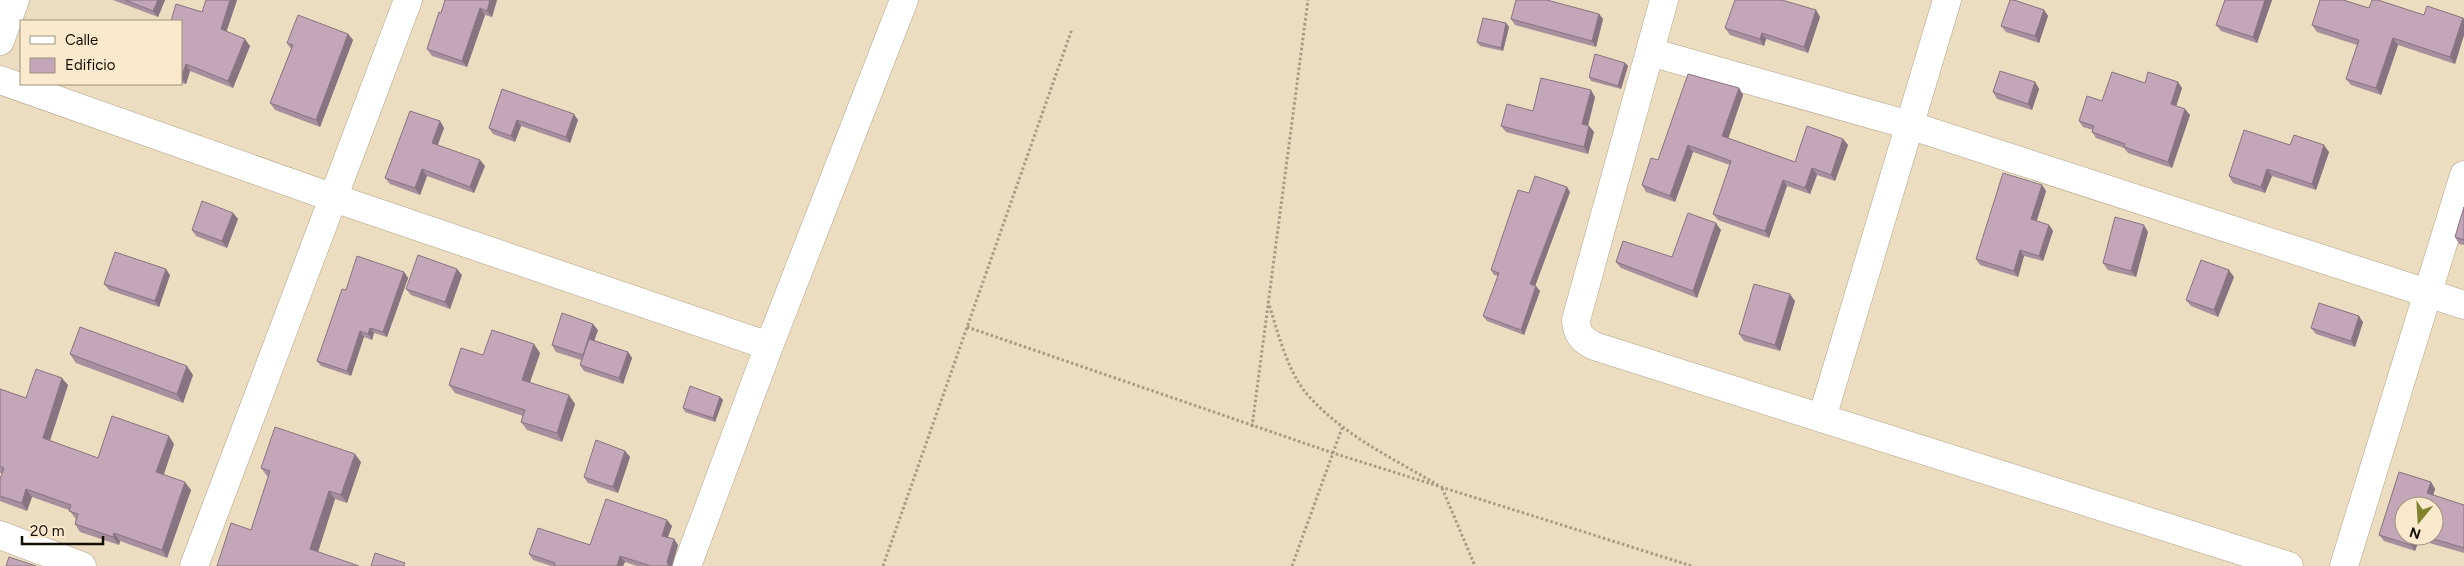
<svg xmlns="http://www.w3.org/2000/svg" width="2464" height="566" font-family="Figtree,sans-serif">
<style>
.lines{fill:none;stroke-linecap:round;stroke-linejoin:round}
.minor-casing{stroke:#b2a287;stroke-width:29}
.path{stroke:#a79b85;stroke-width:3;stroke-dasharray:2.5 2.5;stroke-linecap:butt}
.minor{stroke:#fff;stroke-width:28}
.wall{fill:#a88f9d;fill-rule:evenodd}
.shaded-wall{fill:#887480}
.building{fill:#c3a6b7;stroke:#887480}
</style>
<rect width="100%" height="100%" fill="#ecdcc0"/>
<g class="lines">
<defs>
<g id="minor">
<path d="M1664 0 1576 320C1577 334 1581 339 1594 346L2289 566"/>
<polyline points="0,41 15,0"/>
<polyline points="1650,52 1909,125 2464,305"/>
<polyline points="0,80 334,198 769,346"/>
<polyline points="1822,418 1947,0"/>
<polyline points="0,535 82,566"/>
<polyline points="194,566 408,0"/>
<polyline points="687,566 769,346 904,0"/>
<polyline points="2344,566 2464,175"/>
</g>
</defs>
<use href="#minor" class="minor-casing"/>
<g class="path">
<path d="M1268 301C1277 330 1287 370 1306 393 1341 434 1392 458 1438 485"/>
<polyline points="967,327 1333,453 1692,566"/>
<polyline points="1252,427 1308,0"/>
<polyline points="1442,488 1475,566"/>
<polyline points="883,566 1072,29"/>
<polyline points="1292,566 1342,428"/>
</g>
<use href="#minor" class="minor"/>
</g>
<g class="wall">
<polygon points="113,0 165,0 158,17"/>
<polygon points="206,0 237,0 226,32 250,46 233,88 190,71 186,84 181,83 181,21 202,12"/>
<polygon points="445,0 497,0 492,17 485,15 467,67 432,56 427,49 441,13"/>
<polygon points="2225,0 2272,0 2257,43 2221,31 2216,25"/>
<polygon points="2369,8 2424,15 2463,18 2464,19 2464,35 2455,64 2398,45 2381,95 2351,85 2346,79 2357,45 2317,32 2312,25"/>
<polygon points="1816,10 1820,17 1808,53 1766,39 1764,46 1730,35 1725,28"/>
<polygon points="2044,10 2048,16 2039,43 2006,32 2001,26"/>
<polygon points="1599,14 1603,19 1596,47 1515,25 1511,19"/>
<polygon points="1506,23 1509,27 1503,51 1480,46 1477,42"/>
<polygon points="348,34 353,40 320,127 275,110 270,103 291,49 287,43"/>
<polygon points="1625,63 1628,66 1621,89 1591,81 1589,77"/>
<polygon points="2035,82 2039,89 2032,110 1997,99 1993,92"/>
<polygon points="2145,83 2182,88 2176,106 2190,115 2172,168 2128,153 2124,148 2096,138 2092,132 2093,130 2083,127 2079,121 2102,101"/>
<polygon points="1739,88 1743,95 1728,138 1795,162 1843,139 1848,145 1835,181 1817,175 1810,194 1787,186 1769,238 1718,220 1713,214 1730,165 1693,152 1675,202 1646,192 1642,185 1658,160"/>
<polygon points="502,89 578,120 570,143 521,126 515,142 493,134 489,128"/>
<polygon points="1595,97 1588,125 1589,126 1594,132 1588,154 1506,132 1501,126 1533,111"/>
<polygon points="440,121 444,128 438,145 485,166 474,193 427,176 420,195 390,184 385,178"/>
<polygon points="2290,145 2329,152 2316,190 2272,176 2265,193 2233,183 2229,176"/>
<polygon points="2042,185 2046,191 2037,221 2049,225 2053,231 2043,261 2024,256 2018,277 1980,265 1976,259"/>
<polygon points="1570,192 1535,286 1540,291 1524,335 1487,321 1483,316 1498,276 1494,275 1491,270 1529,193"/>
<polygon points="2464,207 2464,245 2459,244 2455,237"/>
<polygon points="233,213 238,219 227,248 196,236 192,230"/>
<polygon points="1721,230 1697,298 1621,268 1616,262 1672,257"/>
<polygon points="2148,232 2136,277 2108,270 2103,263"/>
<polygon points="404,272 408,278 387,337 374,333 372,340 364,337 351,376 321,366 317,361 346,290"/>
<polygon points="170,275 159,307 109,290 104,284"/>
<polygon points="462,275 450,309 411,295 406,289"/>
<polygon points="2234,277 2218,317 2191,306 2186,300"/>
<polygon points="1795,301 1780,351 1744,341 1739,334"/>
<polygon points="2363,322 2355,347 2316,334 2311,328"/>
<polygon points="598,330 594,340 628,352 632,358 623,384 584,371 580,365 581,360 556,352 552,345"/>
<polygon points="540,353 530,382 575,404 562,442 527,430 521,422 523,416 455,393 449,385 483,355"/>
<polygon points="70,354 193,375 183,403 76,363"/>
<polygon points="68,385 50,441 98,458 174,444 163,474 191,490 167,558 120,541 119,545 80,532 75,524 76,519 75,518 69,510 32,497 27,511 0,501 0,479 2,473 0,473 0,389 26,398"/>
<polygon points="720,397 723,400 715,422 685,412 683,408"/>
<polygon points="625,451 630,457 618,493 588,483 584,477"/>
<polygon points="361,462 347,503 335,499 318,552 251,530 268,477 267,476 261,468"/>
<path d="M2399 472 2431 482 2435 489 2433 495 2464 505V553L2419 540 2415 551 2384 541 2379 535ZM2404 506H2434V536H2404Z"/>
<polygon points="672,526 668,537 674,539 678,545 672,566 637,566 625,562 623,566 551,566 533,560 529,554 590,545"/>
</g>
<g class="shaded-wall">
<polygon points="158,0 165,0 158,17 153,11"/>
<polygon points="230,0 237,0 225,36 221,29"/>
<polygon points="490,0 497,0 492,17 487,11"/>
<polygon points="2265,0 2272,0 2257,43 2253,37"/>
<polygon points="480,8 485,15 467,67 462,61"/>
<polygon points="1816,10 1820,17 1808,53 1804,47"/>
<polygon points="2044,10 2048,16 2039,43 2035,36"/>
<polygon points="1599,14 1603,19 1596,47 1592,41"/>
<polygon points="2463,18 2464,19 2464,35 2455,64 2450,57"/>
<polygon points="1506,23 1509,27 1503,51 1501,48"/>
<polygon points="1762,33 1766,39 1764,46 1760,39"/>
<polygon points="348,34 353,40 320,127 316,120"/>
<polygon points="2393,38 2398,45 2381,95 2376,88"/>
<polygon points="245,39 250,46 233,88 228,81"/>
<polygon points="1625,63 1628,66 1621,89 1618,86"/>
<polygon points="186,64 190,71 186,84 181,78"/>
<polygon points="2035,82 2039,89 2032,110 2028,104"/>
<polygon points="2178,82 2182,88 2175,110 2171,104"/>
<polygon points="1739,88 1743,95 1727,142 1722,136"/>
<polygon points="1591,90 1595,97 1587,130 1582,124"/>
<polygon points="2185,109 2190,115 2172,168 2168,162"/>
<polygon points="574,114 578,120 570,143 566,137"/>
<polygon points="517,120 521,126 515,142 511,136"/>
<polygon points="440,121 444,128 436,149 432,143"/>
<polygon points="1589,126 1594,132 1588,154 1584,147"/>
<polygon points="1843,139 1848,145 1835,181 1831,175"/>
<polygon points="1688,145 1693,152 1675,202 1670,196"/>
<polygon points="2324,145 2329,152 2316,190 2312,184"/>
<polygon points="480,160 485,166 474,193 470,187"/>
<polygon points="1812,168 1817,175 1810,194 1805,188"/>
<polygon points="422,169 427,176 420,195 415,188"/>
<polygon points="2267,169 2272,176 2265,193 2261,187"/>
<polygon points="1783,180 1787,186 1769,238 1765,231"/>
<polygon points="2042,185 2046,191 2035,225 2031,219"/>
<polygon points="1567,187 1570,192 1534,289 1530,284"/>
<polygon points="233,213 238,219 227,248 222,241"/>
<polygon points="1716,223 1721,230 1697,298 1693,291"/>
<polygon points="2049,225 2053,231 2043,261 2039,256"/>
<polygon points="2144,225 2148,232 2136,277 2131,271"/>
<polygon points="2020,250 2024,256 2018,277 2014,271"/>
<polygon points="166,269 170,275 159,307 155,301"/>
<polygon points="457,269 462,275 450,309 445,302"/>
<polygon points="2229,270 2234,277 2218,317 2214,310"/>
<polygon points="404,272 408,278 387,337 383,332"/>
<polygon points="1536,286 1540,291 1524,335 1521,330"/>
<polygon points="1790,294 1795,301 1780,351 1775,345"/>
<polygon points="2359,316 2363,322 2355,347 2351,341"/>
<polygon points="593,324 598,330 587,362 583,355"/>
<polygon points="370,328 374,333 372,340 368,334"/>
<polygon points="360,331 364,337 351,376 347,371"/>
<polygon points="534,344 540,353 528,388 522,380"/>
<polygon points="628,352 632,358 623,384 619,378"/>
<polygon points="187,366 193,375 183,403 177,394"/>
<polygon points="62,378 68,385 48,446 43,438"/>
<polygon points="569,395 575,404 562,442 557,433"/>
<polygon points="720,397 723,400 715,422 713,418"/>
<polygon points="169,436 174,444 162,480 156,472"/>
<polygon points="625,451 630,457 618,493 613,487"/>
<polygon points="355,454 361,462 347,503 341,495"/>
<polygon points="185,482 191,490 167,558 162,550"/>
<polygon points="2431,482 2435,489 2432,500 2427,493"/>
<polygon points="26,489 32,497 27,511 22,503"/>
<polygon points="329,491 335,499 316,558 310,549"/>
<polygon points="667,520 672,526 666,542 662,536"/>
<polygon points="114,533 120,541 119,545 113,537"/>
<polygon points="2414,536 2417,536 2419,540 2415,551 2411,545"/>
<polygon points="674,539 678,545 672,566 669,566 667,562"/>
<polygon points="620,556 625,562 623,566 617,566"/>
</g>
<g class="building">
<polygon points="125,0 158,0 153,11"/>
<polygon points="206,0 230,0 221,29 245,39 228,81 186,64 181,78 181,21 171,21 176,4 202,12"/>
<polygon points="445,0 490,0 487,11 480,8 462,61 427,49 439,12 441,13"/>
<polygon points="1516,0 1547,0 1599,14 1592,41 1511,19"/>
<polygon points="1735,0 1782,0 1816,10 1804,47 1762,33 1760,39 1725,28"/>
<polygon points="2010,0 2014,0 2044,10 2035,36 2001,26"/>
<polygon points="2225,0 2265,0 2253,37 2216,25"/>
<polygon points="2320,0 2343,0 2369,8 2372,0 2378,0 2424,15 2427,6 2463,18 2450,57 2393,38 2376,88 2346,79 2359,40 2312,25"/>
<polygon points="298,15 348,34 316,120 270,103 293,45 287,43"/>
<polygon points="1483,18 1506,23 1501,48 1477,42"/>
<polygon points="1595,54 1625,63 1618,86 1589,77"/>
<polygon points="2000,71 2035,82 2028,104 1993,92"/>
<polygon points="2112,72 2145,83 2148,72 2178,82 2171,104 2185,109 2168,162 2124,147 2125,144 2092,132 2094,126 2079,121 2087,96 2102,101"/>
<polygon points="1688,74 1739,88 1722,136 1795,162 1807,126 1843,139 1831,175 1812,168 1805,188 1783,180 1765,231 1713,214 1731,161 1688,145 1670,196 1642,185 1651,158 1658,160"/>
<polygon points="1541,78 1591,90 1582,124 1589,126 1584,147 1501,126 1507,104 1533,111"/>
<polygon points="502,89 574,114 566,137 517,120 511,136 489,128"/>
<polygon points="410,111 440,121 432,143 480,160 470,187 422,169 415,188 385,178"/>
<polygon points="2244,130 2290,145 2294,135 2324,145 2312,184 2267,169 2261,187 2229,176"/>
<polygon points="2003,173 2042,185 2031,219 2049,225 2039,256 2020,250 2014,271 1976,259"/>
<polygon points="1535,176 1567,187 1530,284 1536,286 1521,330 1483,316 1499,273 1491,270 1518,190 1529,193"/>
<polygon points="202,201 233,213 222,241 192,230"/>
<polygon points="2464,207 2464,240 2455,237"/>
<polygon points="1688,213 1716,223 1693,291 1616,262 1623,241 1672,257"/>
<polygon points="2115,217 2144,225 2131,271 2103,263"/>
<polygon points="115,252 166,269 155,301 104,284"/>
<polygon points="418,255 457,269 445,302 406,289"/>
<polygon points="357,256 404,272 383,332 370,328 368,334 360,331 347,371 317,361 342,289 346,290"/>
<polygon points="2201,260 2229,270 2214,310 2186,300"/>
<polygon points="1754,284 1790,294 1775,345 1739,334"/>
<polygon points="2319,303 2359,316 2351,341 2311,328"/>
<polygon points="562,313 593,324 583,355 552,345"/>
<polygon points="80,327 187,366 177,394 70,354"/>
<polygon points="492,330 534,344 522,380 569,395 557,433 521,422 525,410 449,385 461,348 483,355"/>
<polygon points="589,339 628,352 619,378 580,365"/>
<polygon points="36,369 62,378 43,438 98,458 112,416 169,436 156,472 185,482 162,550 114,533 113,537 75,524 78,514 69,511 71,505 26,489 22,503 0,496 0,479 4,468 0,466 0,389 26,398"/>
<polygon points="690,386 720,397 713,418 683,408"/>
<polygon points="275,427 355,454 341,495 329,491 310,549 359,566 217,566 231,523 251,530 270,471 261,468"/>
<polygon points="596,440 625,451 613,487 584,477"/>
<polygon points="2399,472 2431,482 2427,493 2464,505 2464,548 2424,536 2434,536 2434,506 2404,506 2404,536 2414,536 2411,545 2379,535"/>
<polygon points="606,499 667,520 662,536 674,539 667,562 669,566 651,566 620,556 617,566 554,566 555,563 529,554 538,528 590,545"/>
<polygon points="375,553 405,563 404,566 371,566"/>
<polygon points="9,557 36,566 6,566"/>
</g>
<rect x="20" y="20" width="162" height="65" fill="#fae9cd" stroke="#9e927d"/>
<rect x="30" y="36" width="25" height="8" fill="#ffffff" stroke="#9e927d"/>
<text x="65" y="45" font-size="15" fill="#140f05">Calle</text>
<rect x="30" y="58" width="25" height="15" fill="#c3a6b7" stroke="#9e927d"/>
<text x="65" y="70" font-size="15" fill="#140f05">Edificio</text>
<g transform="translate(2419 521) rotate(198)"><circle r="24" fill="#fae9cd" stroke="#9e927d"/>
<path d="M0-4L9 19L0 12L-9 19Z" fill="#7f832d"/>
<text y="-8" font-size="14" font-weight="bold" text-anchor="middle" fill="#140f05">N</text>
</g>
<path d="M22 536v8h81v-8" fill="none" stroke="#140f05" stroke-width="2.5"/>
<text x="30" y="536" font-size="15" fill="#140f05" stroke="#fae9cd" stroke-width="4" paint-order="stroke">20 m</text>
</svg>
